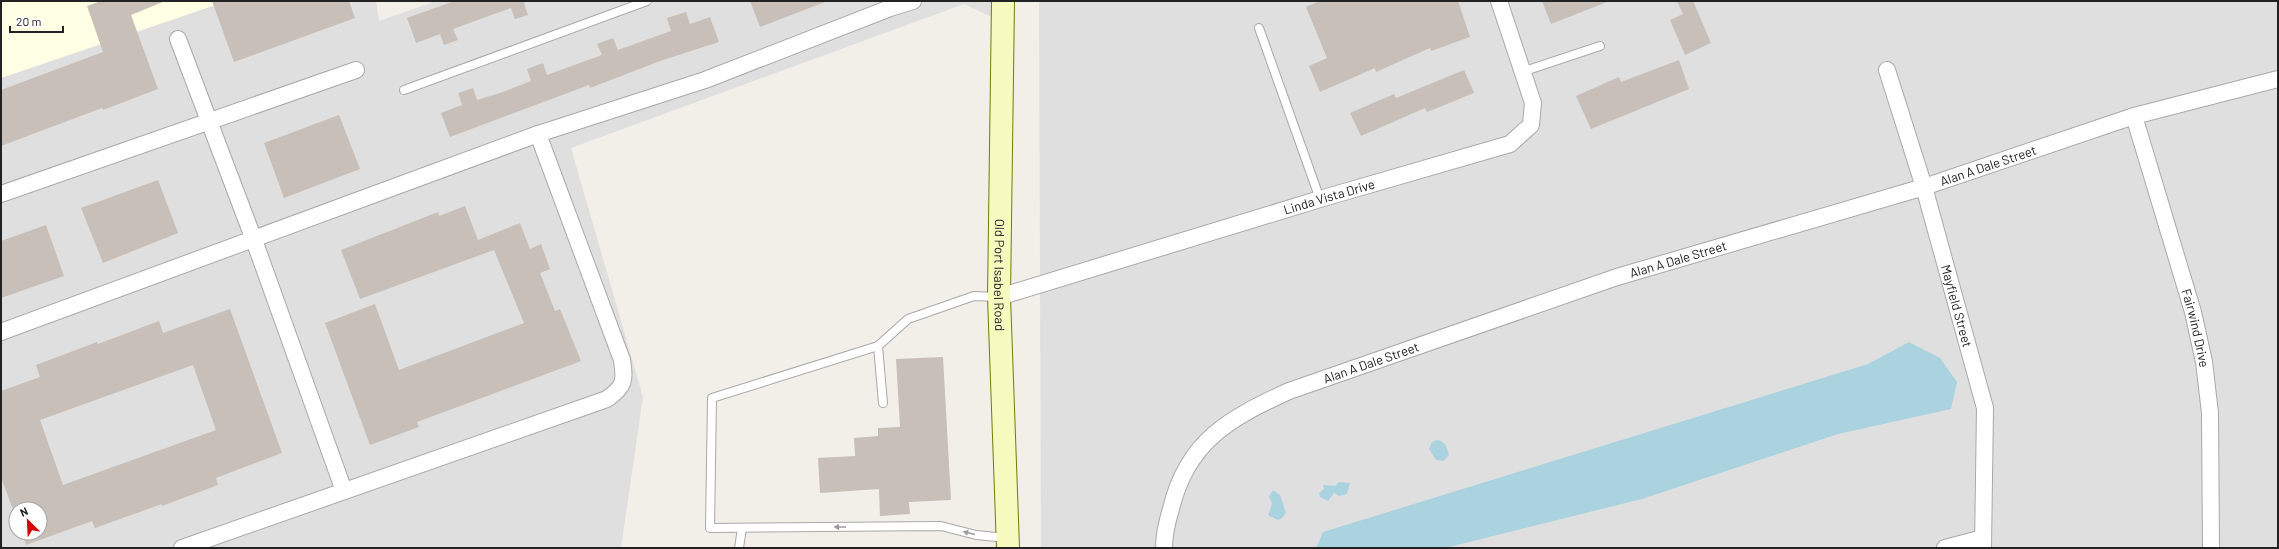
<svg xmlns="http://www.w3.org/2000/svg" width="2279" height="549" font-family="Barlow,sans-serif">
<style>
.residential{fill:#e0dfdf;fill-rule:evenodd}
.education{fill:#ffffe5}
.water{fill:#aad3df}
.building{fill:#c7bfb8;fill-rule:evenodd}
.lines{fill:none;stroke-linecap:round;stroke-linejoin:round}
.lane-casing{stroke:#a9a9a9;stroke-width:10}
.street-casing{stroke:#a9a9a9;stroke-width:18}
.secondary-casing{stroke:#707d05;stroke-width:24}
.lane{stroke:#fff;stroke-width:8}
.street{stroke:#fff;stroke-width:16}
.secondary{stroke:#f7fabf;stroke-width:22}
.oneway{fill:#9c9c9c}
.labels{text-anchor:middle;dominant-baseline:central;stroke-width:3;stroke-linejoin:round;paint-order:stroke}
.street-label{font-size:13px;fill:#222;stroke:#fff}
</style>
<rect width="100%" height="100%" fill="#f2efe9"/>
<g class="residential">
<path d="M227 1H376L379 21 436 1H1001L1002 22 964 4 571 148 643 397 621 548H1V78ZM16 509H40V533H16Z"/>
<polygon points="1039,1 2278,1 2278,548 1041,548"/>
</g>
<polygon class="education" points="1,1 227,1 1,78"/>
<g class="water">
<polygon points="1909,342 1940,358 1957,382 1951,409 1838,434 1642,499 1445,548 1316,548 1323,532 1868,364"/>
<polygon points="1437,440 1441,441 1446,445 1449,455 1444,461 1436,460 1429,449 1432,442"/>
<polygon points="1339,482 1350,483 1347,494 1339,496 1334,493 1328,501 1320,497 1319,493 1324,489 1323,485 1335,486"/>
<polygon points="1273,490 1280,495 1286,513 1281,519 1278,520 1268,515 1272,504 1269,496"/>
</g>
<g class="building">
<polygon points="101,1 165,1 131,15 158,89 103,110 102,108 1,146 1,90 103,52 87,6"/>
<polygon points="212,1 349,1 355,18 234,62"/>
<polygon points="454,1 526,1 524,3 528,15 515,19 511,8 453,29 458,40 444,45 440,34 416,43 407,18"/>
<polygon points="750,1 825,1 825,2 760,27"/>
<polygon points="1320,1 1458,1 1470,37 1431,51 1430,48 1376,72 1375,68 1320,92 1309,66 1327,58 1306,7"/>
<polygon points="1542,1 1607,1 1607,2 1551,24"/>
<polygon points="1677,1 1693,1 1711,43 1685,55 1670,20 1683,14"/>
<polygon points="686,12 690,24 710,17 719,42 660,61 590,88 589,85 450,137 441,113 462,105 458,93 473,88 477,100 500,93 531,81 527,69 543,63 547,75 602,55 597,44 613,38 618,50 671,31 667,18"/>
<polygon points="1679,60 1689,89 1591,129 1576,96 1619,77 1621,82"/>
<polygon points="1464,70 1474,93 1427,112 1425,108 1361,136 1350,113 1394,94 1396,98"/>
<polygon points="339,115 360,169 284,198 264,143"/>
<polygon points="158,180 178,233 103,263 81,208"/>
<polygon points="465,206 478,240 520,223 530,249 541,244 550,269 540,273 555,311 560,309 581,361 417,422 419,427 370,445 325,323 375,304 399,370 524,323 494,250 360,299 341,250 438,212 439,216"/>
<polygon points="46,225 64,276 1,298 1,241"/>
<path d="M230 309 282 453 216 478 218 485 162 506V504L95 528 92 521 26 545 22 533H40V509H16V518L1 477V391L40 377 36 365 97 342 98 344 159 321 163 333ZM193 365 216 430 63 485 40 420Z"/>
<polygon points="943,357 951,500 909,502 910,514 880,516 879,489 820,493 818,458 855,456 854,438 878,436 878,428 900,427 896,359"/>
</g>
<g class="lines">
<defs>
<g id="lane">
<polyline points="1259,28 1320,199"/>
<polyline points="1522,72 1600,46"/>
<polyline points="404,90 647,1"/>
<polyline points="878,346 712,398 710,528 941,526 976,535 1007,538"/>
<polyline points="883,403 878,346 908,319 974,296 998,297"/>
<polyline points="739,548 742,528"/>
</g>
<g id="street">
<polyline points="178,39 254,240 344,491"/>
<path id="s1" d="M1887 70 1924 187 1985 408 1983 548"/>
<path id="s2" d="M2134 116 2193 312 2204 362 2210 413 2211 548"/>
<polyline points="1,194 356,70"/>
<path id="s3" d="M999 297 1320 199 1510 144 1531 125 1533 103 1499 1"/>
<polyline points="1,332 538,134 705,80 890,8 913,1"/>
<path d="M182 548 607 399C625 386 625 381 622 360L538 134"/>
<path id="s4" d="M1164 548C1164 534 1167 522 1171 509 1187 441 1230 418 1289 391L1617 277 1924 187 2134 116 2278 79"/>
<polyline points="1945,548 1983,538"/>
</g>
<g id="secondary">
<path id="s5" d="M1003 1 999 297 1008 548"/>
</g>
</defs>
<use href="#lane" class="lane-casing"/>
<use href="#street" class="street-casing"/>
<use href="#secondary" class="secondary-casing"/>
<use href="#lane" class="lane"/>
<use href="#street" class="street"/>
<use href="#secondary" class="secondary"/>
</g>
<defs><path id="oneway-solid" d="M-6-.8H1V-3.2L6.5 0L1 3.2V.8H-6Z"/></defs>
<g class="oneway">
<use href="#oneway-solid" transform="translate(840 527) rotate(180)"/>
<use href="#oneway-solid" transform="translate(969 533) rotate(-166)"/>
</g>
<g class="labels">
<g class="street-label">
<text stroke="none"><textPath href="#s4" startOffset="949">Alan A Dale Street</textPath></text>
<text stroke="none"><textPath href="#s3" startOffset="345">Linda Vista Drive</textPath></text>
<text stroke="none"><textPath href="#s4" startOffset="625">Alan A Dale Street</textPath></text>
<text stroke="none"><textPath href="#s5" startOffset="274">Old Port Isabel Road</textPath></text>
<text stroke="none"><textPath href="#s1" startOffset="246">Mayfield Street</textPath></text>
<text stroke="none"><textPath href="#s2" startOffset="221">Fairwind Drive</textPath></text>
<text stroke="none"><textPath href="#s4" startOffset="301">Alan A Dale Street</textPath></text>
</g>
</g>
<rect width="2279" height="549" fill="none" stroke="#222222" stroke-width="4"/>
<g transform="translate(28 521) rotate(336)"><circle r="19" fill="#ffffff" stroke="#a7a7a7"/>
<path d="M0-3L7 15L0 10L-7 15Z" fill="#d40000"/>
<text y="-6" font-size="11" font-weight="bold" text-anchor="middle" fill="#222222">N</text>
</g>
<path d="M10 26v6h53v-6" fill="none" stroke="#222222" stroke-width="2"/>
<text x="16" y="26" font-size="12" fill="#222222" stroke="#ffffff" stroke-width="3" paint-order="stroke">20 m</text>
</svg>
